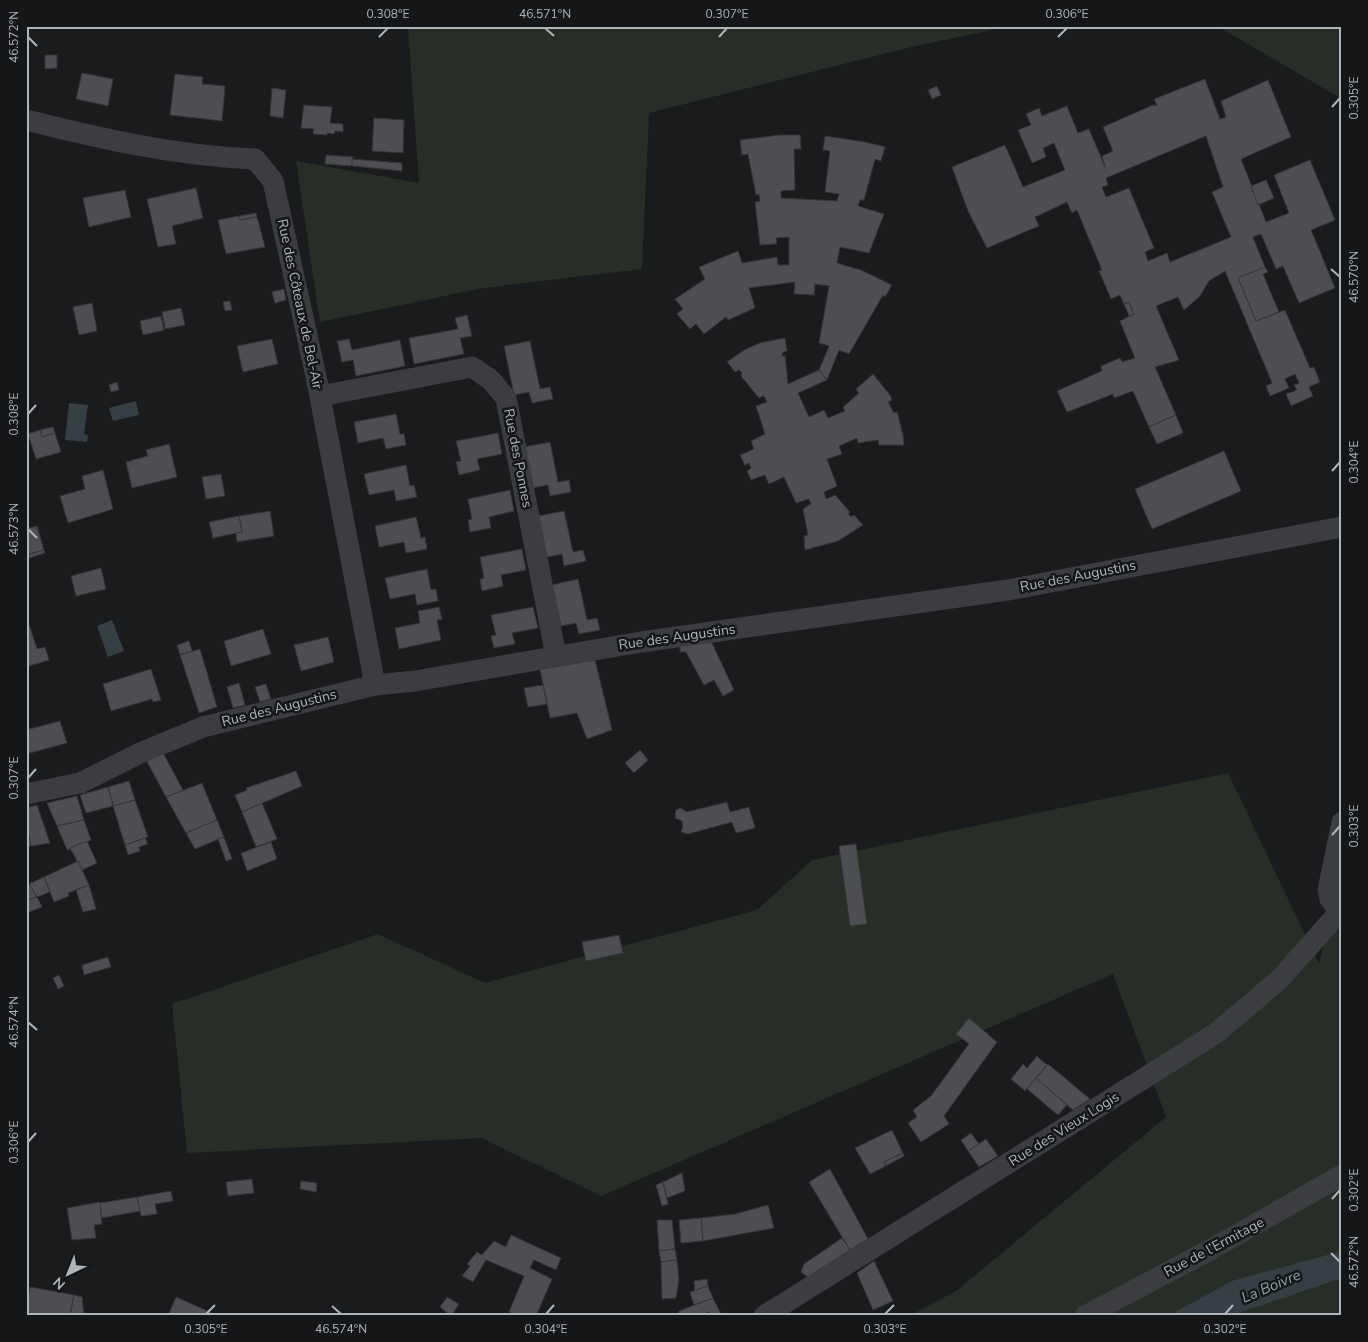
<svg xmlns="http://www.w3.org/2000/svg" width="1368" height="1342" font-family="'Nunito Sans',sans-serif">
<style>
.green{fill:#272e27}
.water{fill:#363f44}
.building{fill:#4d4e51;stroke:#353538;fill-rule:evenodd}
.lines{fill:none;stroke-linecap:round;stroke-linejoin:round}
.minor{stroke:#3c3d41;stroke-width:21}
.ticks{fill:none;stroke:#afb4ba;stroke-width:2}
.labels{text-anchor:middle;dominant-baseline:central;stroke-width:5;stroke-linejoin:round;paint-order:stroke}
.street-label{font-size:14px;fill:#afb4ba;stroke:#151617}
.water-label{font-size:15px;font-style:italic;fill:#8ba4b0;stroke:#151617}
.neatline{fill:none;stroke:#afb4ba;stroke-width:2}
.ticks-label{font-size:12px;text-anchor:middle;fill:#afb4ba}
</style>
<rect width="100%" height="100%" fill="#1a1b1c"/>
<g class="green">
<polygon points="408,26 1010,26 907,48 649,113 642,269 483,288 320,322 296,161 419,183"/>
<polygon points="1217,26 1342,26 1342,99"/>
<polygon points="1228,773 1319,964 1342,870 1342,1316 909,1316 956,1291 1166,1117 1113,974 601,1196 482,1138 187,1153 172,1004 378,934 485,983 757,910 812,860"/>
</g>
<g class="water">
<polygon points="136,401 139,415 113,421 109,408"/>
<polygon points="69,403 88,405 84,434 88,435 87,442 65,440"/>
<polygon points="112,620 124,651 108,657 97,626"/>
<polygon points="1342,1251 1342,1278 1229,1316 1168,1316 1232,1281"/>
</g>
<g class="building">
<polygon points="45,55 57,55 57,68 45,69"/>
<polygon points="82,73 113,79 108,106 76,99"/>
<polygon points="175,74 203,77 202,84 225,86 222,121 170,115"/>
<path d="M1205 79 1220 119 1226 117 1221 101 1268 80 1291 137 1241 159 1266 222 1289 213 1274 175 1310 160 1335 220 1311 230 1335 288 1299 303 1283 266 1276 269 1261 234 1253 237 1265 267 1238 278 1256 321 1285 310 1310 368 1314 367 1320 382 1309 387 1313 396 1291 406 1286 394 1297 390 1294 385 1299 383 1295 374 1285 379 1289 388 1270 396 1266 386 1272 383 1225 271 1209 281 1200 296 1184 310 1178 297 1156 306 1179 360 1155 367 1176 415 1149 427 1133 391 1114 398 1113 394 1067 412 1057 391 1102 371 1101 366 1120 358 1122 362 1135 358 1120 321 1134 314 1129 302 1124 304 1120 295 1111 299 1099 271 1102 270 1077 210 1072 213 1067 202 1035 217 1039 226 987 248 968 211 952 167 1005 145 1023 187 1065 170 1054 143 1043 148 1046 157 1032 163 1018 130 1031 125 1026 114 1039 108 1042 116 1067 106 1078 133 1089 129 1105 167 1102 156 1113 151 1103 127 1153 105 1157 106 1154 99ZM1206 136 1223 187 1212 192 1231 237 1170 262 1167 253 1148 261 1145 252 1154 248 1129 188 1106 197 1102 187 1108 185 1106 178Z"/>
<polygon points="937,86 941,95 932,99 928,90"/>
<polygon points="272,88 286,90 283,118 270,116"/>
<polygon points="304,105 332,107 330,123 343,124 343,132 335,131 334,134 327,133 327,135 313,134 314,129 301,128"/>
<polygon points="374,118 404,120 403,153 372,151"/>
<polygon points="779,135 800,135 801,149 794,149 795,190 781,191 781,198 837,201 839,194 825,192 830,151 823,150 825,136 865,142 885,147 881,161 875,159 864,200 860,200 858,206 884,214 869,253 840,247 837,263 861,270 892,285 885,297 883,295 849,354 839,350 827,380 819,370 829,346 819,343 829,286 815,284 814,295 794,294 795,282 749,288 755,308 728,320 726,317 704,334 696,324 690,329 677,314 683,309 675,299 705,279 699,267 738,251 742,263 777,257 778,265 789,265 789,237 776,238 777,244 760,245 755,202 760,201 759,194 756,195 748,154 742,155 740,140"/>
<polygon points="326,155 353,157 352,166 325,164"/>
<polygon points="352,159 402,163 402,171 352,166"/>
<polygon points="1266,180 1274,198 1258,205 1251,186"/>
<polygon points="196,188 203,218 172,226 176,244 158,247 147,199"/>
<polygon points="125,190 131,217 89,227 83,198"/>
<polygon points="256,213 257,217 240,220 239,216"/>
<polygon points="239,216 240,220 257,217 265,247 226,254 218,220"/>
<polygon points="1265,267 1268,272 1263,274 1279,312 1256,321 1238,278"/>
<polygon points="284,289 286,300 275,303 272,292"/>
<polygon points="230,301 232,310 225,311 223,302"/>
<polygon points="1129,302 1134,314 1129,316 1124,304"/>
<polygon points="92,303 97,331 79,335 73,307"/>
<polygon points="181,308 185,325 165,329 162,312"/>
<polygon points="467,315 472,336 460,338 464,354 414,364 409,338 458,329 455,318"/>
<polygon points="161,316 164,330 143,335 140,321"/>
<polygon points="785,338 787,351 783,352 782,356 785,356 788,384 819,370 827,380 798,393 809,417 824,410 828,418 845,411 843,407 859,393 856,389 873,374 890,395 892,400 888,402 894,413 897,412 903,435 904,445 879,445 878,440 858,443 857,438 839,446 842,454 827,459 837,486 824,492 826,499 835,495 850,512 848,514 851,517 854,515 863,525 838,541 805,550 804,536 808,535 803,509 811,504 809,499 796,503 784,477 769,484 765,475 751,480 747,471 751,468 749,463 745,465 740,455 754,449 751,441 765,434 756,406 767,402 764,396 759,398 741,376 742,373 739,370 735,372 727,362 744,350 760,343"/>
<polygon points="272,339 278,364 243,372 237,346"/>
<polygon points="349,339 352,350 400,340 405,366 356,376 353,360 342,362 337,341"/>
<polygon points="530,341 540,389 550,387 553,399 532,403 529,392 514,395 504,346"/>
<polygon points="117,382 119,390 111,392 109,385"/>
<polygon points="396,414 400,434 404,434 406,445 386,449 383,438 358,443 354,422"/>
<polygon points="1176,415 1183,433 1157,444 1149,427"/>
<polygon points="53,427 55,433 42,437 40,430"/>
<polygon points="40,430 42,437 55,433 61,452 36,459 28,434"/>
<polygon points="498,433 502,454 477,459 480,470 459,475 456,462 461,461 456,441"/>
<polygon points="550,442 558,482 569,480 571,492 550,496 548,485 532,488 524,447"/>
<polygon points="169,444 177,477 132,488 126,462 148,456 146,450"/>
<polygon points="1224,451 1241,491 1152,529 1135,489"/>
<polygon points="406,465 410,486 414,485 417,497 396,501 394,490 369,495 364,474"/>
<polygon points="103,470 113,509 68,523 60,496 85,489 82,476"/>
<polygon points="221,474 225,496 206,499 202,477"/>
<polygon points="510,490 514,511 489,517 491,528 470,532 468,520 472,519 468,499"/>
<polygon points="270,511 274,536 237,542 236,533 242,532 239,516"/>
<polygon points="564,511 573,552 583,550 586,561 564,566 562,554 547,557 538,516"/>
<polygon points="239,516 242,532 213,538 209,522"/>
<polygon points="416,517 421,538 425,537 427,549 406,553 404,542 379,547 375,526"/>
<polygon points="37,526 44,550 26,555 26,529"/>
<polygon points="522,549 526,570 501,575 503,586 482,591 480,579 484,578 480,557"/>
<polygon points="44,550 45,553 26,559 26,555"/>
<polygon points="101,568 106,589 76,596 71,576"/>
<polygon points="427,569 431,590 436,589 438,601 417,605 415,594 390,599 385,578"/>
<polygon points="578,579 587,620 597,618 600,630 579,634 576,623 561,626 552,585"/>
<polygon points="439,607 442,619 437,620 441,640 399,649 395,628 420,623 418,611"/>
<polygon points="533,607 538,628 512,633 515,644 494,648 491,636 496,635 491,615"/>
<polygon points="29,624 37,649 45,647 49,660 26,667 26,625"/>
<polygon points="263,629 271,654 231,666 224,641"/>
<polygon points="328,637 334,662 301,671 294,645"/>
<polygon points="189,641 192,651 180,655 177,645"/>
<polygon points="711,641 734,690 723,696 714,680 704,685 686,652 680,652 680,645"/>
<polygon points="200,649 217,707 199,713 180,655"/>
<polygon points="595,660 612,730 587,739 577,713 550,718 540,669"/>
<polygon points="151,669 161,700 153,702 152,699 111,711 103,684"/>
<polygon points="239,683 245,705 233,708 227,687"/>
<polygon points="266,684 271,699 260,702 255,687"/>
<polygon points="543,685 547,704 528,707 524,688"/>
<polygon points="60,721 67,743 26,754 26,730"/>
<polygon points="640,750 648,760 634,773 625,763"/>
<polygon points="163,753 183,790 166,797 146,760"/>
<polygon points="296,771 302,786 242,812 235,795 247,790 246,788"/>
<polygon points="129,781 135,800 113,806 108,787"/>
<polygon points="202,783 217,820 186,833 166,797"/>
<polygon points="108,787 113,806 86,813 80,795"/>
<polygon points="77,796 84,820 57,826 47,803"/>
<polygon points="135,800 148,837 125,845 113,806"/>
<polygon points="727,802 730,812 749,807 755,828 736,833 732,822 688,834 681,832 683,827 682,821 675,818 676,810 681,808 687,812"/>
<polygon points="262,803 277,839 256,847 242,812"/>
<polygon points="37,805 50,843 31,846 26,822 26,808"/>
<polygon points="84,820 91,840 67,850 57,826"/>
<polygon points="217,820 224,837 195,849 186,833"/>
<polygon points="26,822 31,846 26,847"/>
<polygon points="224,837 232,859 226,861 218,839"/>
<polygon points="145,838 148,844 139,847 140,851 128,855 125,845"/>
<polygon points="87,841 97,863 82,870 70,848"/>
<polygon points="271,842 277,859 247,871 241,853"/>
<polygon points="856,844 867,924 850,926 839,846"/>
<polygon points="78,861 89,885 68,893 69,896 54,902 44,877"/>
<polygon points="44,877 50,892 37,897 29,884"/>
<polygon points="29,884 37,897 26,901 26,885"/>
<polygon points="89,885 96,909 83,912 76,890"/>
<polygon points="37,897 42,907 26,913 26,901"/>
<polygon points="619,935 623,953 586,961 582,942"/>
<polygon points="108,957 111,967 84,975 82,965"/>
<polygon points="59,975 64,986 58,989 53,978"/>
<polygon points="969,1018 997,1042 944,1116 949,1124 921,1142 908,1123 917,1117 913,1110 931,1096 969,1044 956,1034"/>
<polygon points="1037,1056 1047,1065 1025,1091 1011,1079 1023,1064 1027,1068"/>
<polygon points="1048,1064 1090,1099 1073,1110 1036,1078"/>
<polygon points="1036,1078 1067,1105 1058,1115 1027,1089"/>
<polygon points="892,1130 903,1153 884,1162 886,1166 870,1174 855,1148"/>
<polygon points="971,1133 979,1144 968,1151 961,1140"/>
<polygon points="986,1139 998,1156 979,1167 968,1151"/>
<polygon points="903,1153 904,1156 886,1166 884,1162"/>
<polygon points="830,1169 868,1239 850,1250 809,1182"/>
<polygon points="682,1173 685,1191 667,1198 663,1182"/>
<polygon points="252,1179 254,1193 228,1196 226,1182"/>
<polygon points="301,1181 317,1183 316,1192 300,1189"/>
<polygon points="663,1182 668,1204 662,1206 656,1185"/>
<polygon points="171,1191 173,1201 155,1204 157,1214 141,1216 137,1197"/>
<polygon points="137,1197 140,1211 102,1218 100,1203"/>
<polygon points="100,1202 102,1224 94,1225 96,1238 72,1240 67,1208"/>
<polygon points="768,1205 774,1228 703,1241 701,1218 735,1214"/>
<polygon points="701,1218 703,1241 681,1243 679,1220"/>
<polygon points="657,1220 672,1220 675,1249 659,1251"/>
<polygon points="511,1235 561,1258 556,1270 534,1260 530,1268 552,1279 536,1316 518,1316 509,1312 524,1276 486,1260 473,1282 462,1276 470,1266 467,1264 477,1252 482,1255 494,1241 506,1247"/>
<polygon points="842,1238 850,1250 808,1277 801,1272 804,1264"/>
<polygon points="675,1249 677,1260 661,1262 659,1251"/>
<polygon points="677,1260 679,1280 676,1298 662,1299 661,1262"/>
<polygon points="874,1261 893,1301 873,1310 857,1273"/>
<polygon points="707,1279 708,1286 695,1291 694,1281"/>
<polygon points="708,1286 713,1298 694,1305 690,1292"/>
<polygon points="30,1287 74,1295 70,1316 42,1316 26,1312"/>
<polygon points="74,1295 82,1297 84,1316 70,1316"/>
<polygon points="176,1297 212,1313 211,1316 168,1316"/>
<polygon points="447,1297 459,1304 451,1316 440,1307"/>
<polygon points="713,1298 722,1316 711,1316 709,1312 700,1316 678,1316 679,1311"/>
</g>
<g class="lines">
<g class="minor">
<path d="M26 120C102 139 177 156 255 159L273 181 317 381 375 685"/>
<polyline points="320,396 472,367 491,380 506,398 556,656"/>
<polyline points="26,794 80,783 140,753 203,727 375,685 415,681 641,642 1008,590 1342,527"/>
<polyline points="1340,911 1330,899 1328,890 1342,822"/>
<polyline points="764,1316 1215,1034 1280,979 1342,909"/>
<polyline points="1085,1316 1208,1251 1342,1175"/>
</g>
</g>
<path class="ticks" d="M545 28 554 36M28 37 37 46M379 37 388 28M719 37 727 28M1058 37 1067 28M1332 107 1340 98M1331 269 1340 277M28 414 36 405M1332 471 1340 462M28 529 37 538M28 778 36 769M1332 835 1340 826M28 1022 37 1030M28 1142 36 1133M1332 1199 1340 1190M1331 1253 1340 1262M332 1306 341 1314M206 1314 215 1305M546 1314 554 1305M885 1314 894 1305M1225 1314 1233 1305"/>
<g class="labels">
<g class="street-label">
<text transform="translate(300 304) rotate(78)">Rue des Côteaux de Bel-Air</text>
<text transform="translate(518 458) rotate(79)">Rue des Ponnes</text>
<text transform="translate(1078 576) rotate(-11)">Rue des Augustins</text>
<text transform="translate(677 637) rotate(-8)">Rue des Augustins</text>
<text transform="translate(279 708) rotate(-14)">Rue des Augustins</text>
<text transform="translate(1064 1129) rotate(-32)">Rue des Vieux Logis</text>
<text transform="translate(1214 1247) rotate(-28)">Rue de l’Ermitage</text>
</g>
<g class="water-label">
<text transform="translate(1271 1286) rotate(-23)">La Boivre</text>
</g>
</g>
<rect width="1368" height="1342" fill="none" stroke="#151617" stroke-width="55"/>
<g transform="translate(68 1274) rotate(223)" stroke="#151617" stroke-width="4" paint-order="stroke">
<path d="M0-4L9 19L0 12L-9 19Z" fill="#afb4ba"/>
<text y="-8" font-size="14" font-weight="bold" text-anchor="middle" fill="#afb4ba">N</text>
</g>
<rect x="28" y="28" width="1312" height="1286" class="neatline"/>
<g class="ticks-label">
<text x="388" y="18">0.308°E</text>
<text x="545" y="18">46.571°N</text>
<text x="727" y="18">0.307°E</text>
<text x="1067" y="18">0.306°E</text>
<text transform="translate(14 37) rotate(-90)" y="4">46.572°N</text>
<text transform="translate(1354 98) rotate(-90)" y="4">0.305°E</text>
<text transform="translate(1354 277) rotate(-90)" y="4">46.570°N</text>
<text transform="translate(14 414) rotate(-90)" y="4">0.308°E</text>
<text transform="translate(1354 462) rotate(-90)" y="4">0.304°E</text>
<text transform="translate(14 529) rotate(-90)" y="4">46.573°N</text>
<text transform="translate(14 778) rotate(-90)" y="4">0.307°E</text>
<text transform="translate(1354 826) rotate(-90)" y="4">0.303°E</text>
<text transform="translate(14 1022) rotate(-90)" y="4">46.574°N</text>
<text transform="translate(14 1142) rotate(-90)" y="4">0.306°E</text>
<text transform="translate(1354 1190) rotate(-90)" y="4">0.302°E</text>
<text transform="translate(1354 1262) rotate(-90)" y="4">46.572°N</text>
<text x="206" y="1333">0.305°E</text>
<text x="341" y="1333">46.574°N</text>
<text x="546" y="1333">0.304°E</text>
<text x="885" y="1333">0.303°E</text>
<text x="1225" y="1333">0.302°E</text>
</g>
</svg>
